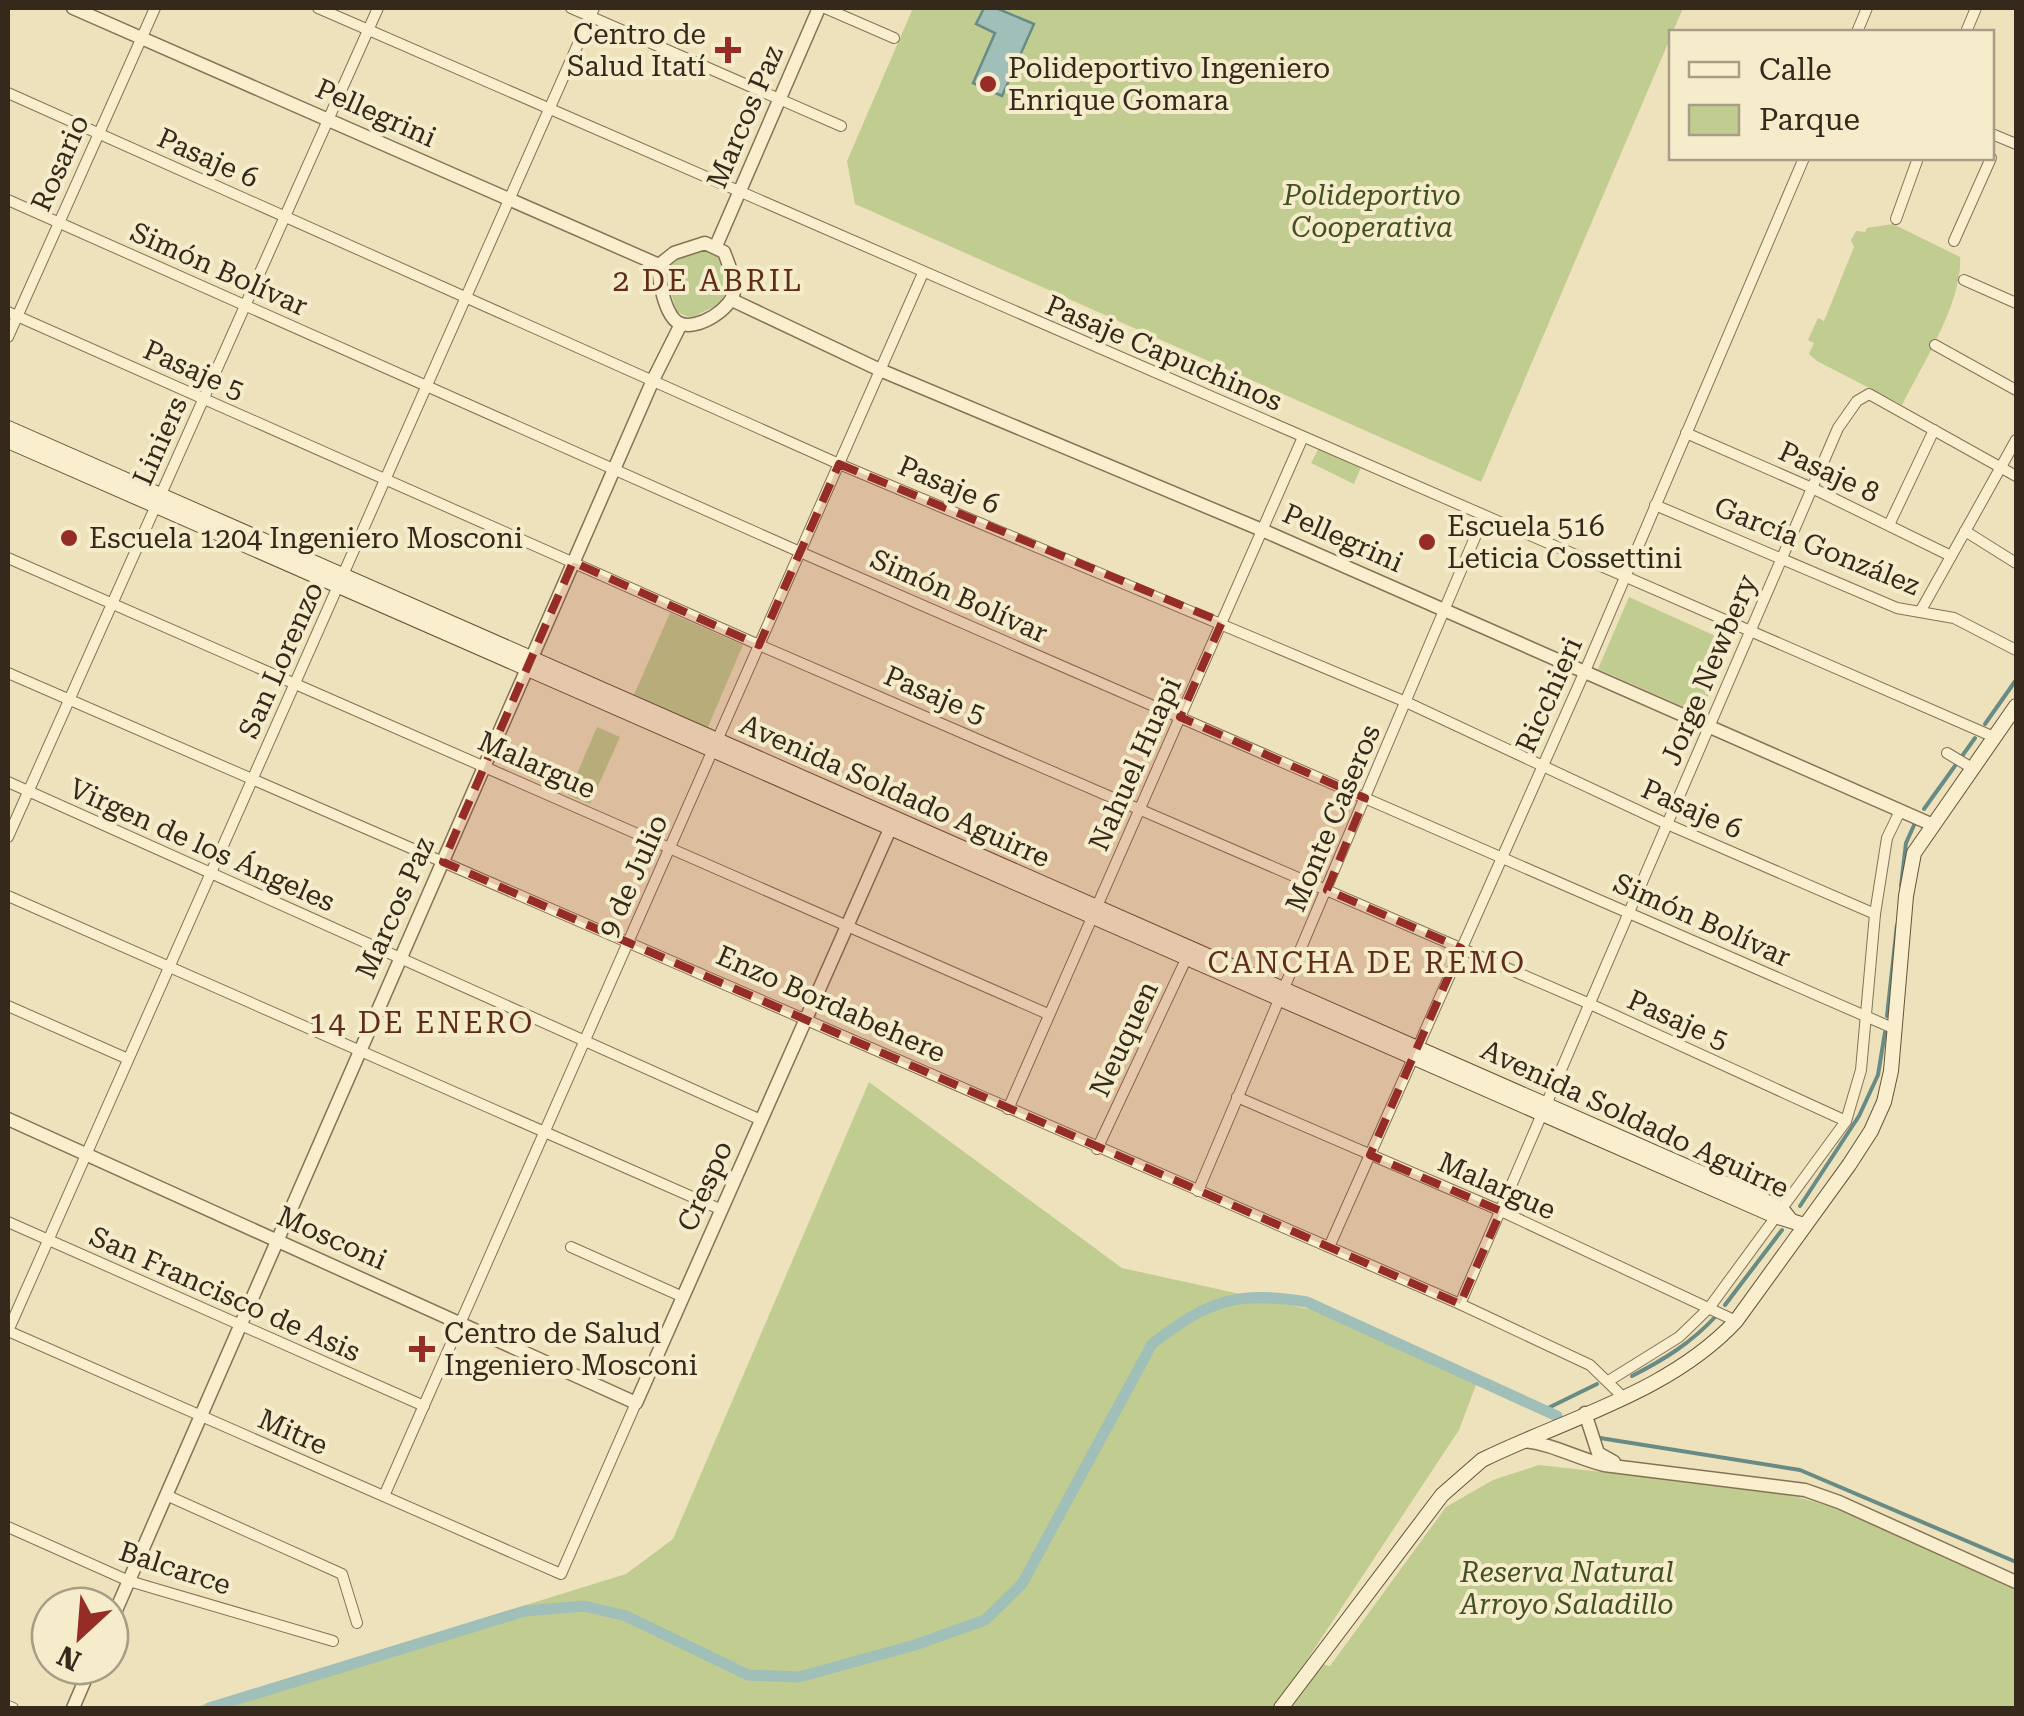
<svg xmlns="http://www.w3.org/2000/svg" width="2024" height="1716" font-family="'Roboto Serif',serif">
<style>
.green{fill:#c1cc90}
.water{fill:#a0bfb8;stroke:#688c85;stroke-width:2.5}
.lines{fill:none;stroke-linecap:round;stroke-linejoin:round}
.stream{stroke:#688c85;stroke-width:4}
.canal{stroke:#a0bfb8;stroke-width:11}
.minor-casing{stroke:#857256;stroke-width:12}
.tertiary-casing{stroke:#857256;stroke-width:15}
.secondary-casing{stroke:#675339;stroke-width:16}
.minor{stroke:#f9efcf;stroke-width:10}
.tertiary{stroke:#f9efcf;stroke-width:12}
.secondary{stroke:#f9efcf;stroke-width:14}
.marked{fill:#952c25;fill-opacity:0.2;stroke:#952c25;stroke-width:8;stroke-dasharray:20 12;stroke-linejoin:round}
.poi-dot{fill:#952c25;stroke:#f5eccb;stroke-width:4}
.labels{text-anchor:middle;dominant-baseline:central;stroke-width:8;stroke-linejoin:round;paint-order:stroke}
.poi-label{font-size:28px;fill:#34291b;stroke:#f5eccb;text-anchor:start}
.street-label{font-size:28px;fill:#34291b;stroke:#f5eccb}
.park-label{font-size:28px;font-style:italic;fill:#425121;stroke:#f5eccb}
.neighbourhood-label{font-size:30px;letter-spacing:2.5px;fill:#612d1a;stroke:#f5eccb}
</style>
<rect width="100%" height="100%" fill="#eee2bc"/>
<g class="green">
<polygon points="913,8 1683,8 1481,482 855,204 847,161"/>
<path d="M1893 224 1960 257C1963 302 1922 365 1902 405L1817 361 1809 354 1814 343 1808 340 1818 318 1824 321 1854 247 1851 240 1856 231 1865 232 1867 228Z"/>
<polygon points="703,250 718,256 729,283 721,303 691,318 677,312 665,275 673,261"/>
<polygon points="1319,448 1361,467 1354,484 1311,463"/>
<polygon points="1629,597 1731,643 1700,714 1598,669"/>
<polygon points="670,613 743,645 707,729 633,697"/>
<polygon points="597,727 620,737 590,804 568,795"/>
<polygon points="869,1082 1122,1268 1331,1314 1479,1377 1459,1430 1307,1660 1330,1666 1446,1507 1493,1480 1539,1465 1758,1489 1798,1497 1839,1509 2016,1590 2016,1708 193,1708 626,1574 673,1539"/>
</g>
<polygon class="water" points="984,8 996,8 1034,24 1002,96 973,83 995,33 976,24"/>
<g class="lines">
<g class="stream">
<polyline points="1985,724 2016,680"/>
<polyline points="1924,809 1975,738"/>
<polyline points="1901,886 1906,843 1915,823"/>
<polyline points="1887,1016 1897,925"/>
<polyline points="1800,1206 1859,1116 1878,1075 1885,1032"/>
<polyline points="1725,1305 1782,1230"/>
<path d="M1632 1376C1665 1359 1691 1343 1716 1316"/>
<polyline points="1544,1410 1597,1384"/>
<polyline points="1600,1438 1800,1470 2016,1562"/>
</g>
<path class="canal" d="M209 1708 525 1611 584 1606 626 1616 748 1675 799 1677 915 1645 985 1620 1022 1584 1152 1344C1207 1301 1237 1290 1307 1302L1557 1416"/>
<defs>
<g id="minor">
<polyline points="318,8 1994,737"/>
<polyline points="571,8 841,126"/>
<polyline points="825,8 894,38"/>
<polyline points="1857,32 1867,8"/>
<polyline points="1966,32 1976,8"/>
<polyline points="8,93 839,464 1406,702 1667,824 1875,914"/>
<polyline points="1992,134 2016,144"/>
<polyline points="8,200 800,552 1895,1029"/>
<polyline points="1896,219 1918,158"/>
<polyline points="1954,241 1991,158"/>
<polyline points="1964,280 2016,303"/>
<polyline points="8,312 759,645 1590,1004 1846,1121"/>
<polyline points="8,337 155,8"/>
<polyline points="1935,345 2016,390"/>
<polyline points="1686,433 1812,488 1951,556"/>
<polyline points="1655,505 1897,608 1954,618 2016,650"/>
<polyline points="1889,525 1934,430"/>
<polyline points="1965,531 2016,563"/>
<polyline points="8,558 1048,1014"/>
<polyline points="1920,612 2016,440"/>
<polyline points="8,673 1460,1304 1590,1365 1623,1397"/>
<polyline points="1947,753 1972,768"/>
<polyline points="8,782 761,1120"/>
<polyline points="8,837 378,8"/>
<polyline points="8,896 722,1210"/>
<polyline points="8,1006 128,1059"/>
<polyline points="1237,1097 1501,1211 1736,1321"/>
<polyline points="1008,1109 1303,437"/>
<polyline points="1097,1149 1188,955"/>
<polyline points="1198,1191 1484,516"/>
<polyline points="8,1222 424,1406"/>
<polyline points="571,1247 683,1297"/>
<polyline points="1329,1247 1585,671 1804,158"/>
<polyline points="1460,1304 1838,428 1857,401 1869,394 2016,476"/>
<polyline points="8,1331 594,8"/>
<polyline points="8,1331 561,1574 636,1403"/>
<polyline points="1610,1380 1679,1337 1709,1308 1846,1121 1861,1070 1875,914 1887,838 1900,811"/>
<polyline points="166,1495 342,1574 357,1623"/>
<polyline points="384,1496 923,273"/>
<polyline points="8,1527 129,1581 333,1641"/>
<polyline points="8,1706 13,1708"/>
</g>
<g id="tertiary">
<polyline points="73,8 659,265"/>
<path d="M705 243 724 252C728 263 735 278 734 290 734 308 696 332 679 323 665 316 658 279 659 265L674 253Z"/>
<polyline points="716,246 819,8"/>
<polyline points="732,300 880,370 1262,530 1933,825"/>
<polyline points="8,1119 636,1403 894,820"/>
<polyline points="1585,1413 1598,1453 1614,1462"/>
<path d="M1524 1441C1553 1444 1576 1458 1604 1465L1805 1490 1839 1502 2016 1582"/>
<polyline points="110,1624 653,380 681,324"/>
<polyline points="73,1708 91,1666"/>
</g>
<g id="secondary">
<polyline points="8,428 1781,1208 1789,1218"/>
<polyline points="8,441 1775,1216 1804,1225"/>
<path d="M1281 1708 1442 1495 1482 1460C1568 1418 1670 1392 1736 1321L1849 1165 1871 1131 1884 1102 1891 1071 1906 896 1914 853 2016 706"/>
</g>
</defs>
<use href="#minor" class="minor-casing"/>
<use href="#tertiary" class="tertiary-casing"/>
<use href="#secondary" class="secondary-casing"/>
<use href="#minor" class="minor"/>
<use href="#tertiary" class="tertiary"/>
<use href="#secondary" class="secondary"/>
</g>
<path class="marked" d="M839 464 1222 622 1180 717 1365 798 1327 890 1461 948 1370 1155 1501 1211 1460 1304 443 862 573 562 759 645Z"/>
<g class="poi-dot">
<path d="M723 35h10v10h10v10h-10v10h-10v-10h-10v-10h10z"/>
<circle cx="988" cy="84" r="10"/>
<circle cx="69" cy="538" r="10"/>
<circle cx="1427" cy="542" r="10"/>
<path d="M417 1334h10v10h10v10h-10v10h-10v-10h-10v-10h10z"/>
</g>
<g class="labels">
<g class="poi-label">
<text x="706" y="34" text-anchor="end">Centro de<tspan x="706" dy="32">Salud Itatí</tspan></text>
<text x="1008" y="68">Polideportivo Ingeniero<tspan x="1008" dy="32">Enrique Gomara</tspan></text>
<text x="1447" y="526">Escuela 516<tspan x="1447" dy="32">Leticia Cossettini</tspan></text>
<text x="89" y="538">Escuela 1204 Ingeniero Mosconi</text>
<text x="444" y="1333">Centro de Salud<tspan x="444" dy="32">Ingeniero Mosconi</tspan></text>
</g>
<g class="street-label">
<text transform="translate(376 113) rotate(24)">Pellegrini</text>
<text transform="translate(745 117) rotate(-67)">Marcos Paz</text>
<text transform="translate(208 158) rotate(24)">Pasaje 6</text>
<text transform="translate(60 163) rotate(-66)">Rosario</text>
<text transform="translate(219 269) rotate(24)">Simón Bolívar</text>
<text transform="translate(1164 353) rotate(23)">Pasaje Capuchinos</text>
<text transform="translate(194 370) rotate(24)">Pasaje 5</text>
<text transform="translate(160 441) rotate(-66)">Liniers</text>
<text transform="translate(1829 472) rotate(25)">Pasaje 8</text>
<text transform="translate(949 485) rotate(23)">Pasaje 6</text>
<text transform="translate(1343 538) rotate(24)">Pellegrini</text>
<text transform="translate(1817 546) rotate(22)">García González</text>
<text transform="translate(959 596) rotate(24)">Simón Bolívar</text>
<text transform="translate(281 660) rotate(-66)">San Lorenzo</text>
<text transform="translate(1709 670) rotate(-67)">Jorge Newbery</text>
<text transform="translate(935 695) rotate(23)">Pasaje 5</text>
<text transform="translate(1549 695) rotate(-66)">Ricchieri</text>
<text transform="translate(1135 764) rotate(-66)">Nahuel Huapi</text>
<text transform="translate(537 765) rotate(24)">Malargue</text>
<text transform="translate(895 791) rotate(24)">Avenida Soldado Aguirre</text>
<text transform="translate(1692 809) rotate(24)">Pasaje 6</text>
<text transform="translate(1333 818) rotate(-67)">Monte Caseros</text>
<text transform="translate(202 845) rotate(24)">Virgen de los Ángeles</text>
<text transform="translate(633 876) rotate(-66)">9 de Julio</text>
<text transform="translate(395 908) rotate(-66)">Marcos Paz</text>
<text transform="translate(1702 920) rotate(24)">Simón Bolívar</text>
<text transform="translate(831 1004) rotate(24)">Enzo Bordabehere</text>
<text transform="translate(1678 1020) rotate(24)">Pasaje 5</text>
<text transform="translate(1124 1039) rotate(-65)">Neuquen</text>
<text transform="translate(1635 1119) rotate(25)">Avenida Soldado Aguirre</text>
<text transform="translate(705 1186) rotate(-66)">Crespo</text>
<text transform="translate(1497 1186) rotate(24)">Malargue</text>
<text transform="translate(332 1238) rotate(24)">Mosconi</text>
<text transform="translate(225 1294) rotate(24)">San Francisco de Asis</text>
<text transform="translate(293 1432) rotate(24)">Mitre</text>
<text transform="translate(175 1568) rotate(18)">Balcarce</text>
</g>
<g class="park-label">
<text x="1372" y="195">Polideportivo<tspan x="1372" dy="32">Cooperativa</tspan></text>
<text x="1567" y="1572">Reserva Natural<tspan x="1567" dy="32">Arroyo Saladillo</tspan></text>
</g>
<g class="neighbourhood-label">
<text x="708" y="280">2 DE ABRIL</text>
<text x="1367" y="962">CANCHA DE REMO</text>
<text x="422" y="1022">14 DE ENERO</text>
</g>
</g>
<rect width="2024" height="1716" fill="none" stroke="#34291b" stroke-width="20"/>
<rect x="1669" y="30" width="325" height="130" fill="#f5eccb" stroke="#a89e85" stroke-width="2.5"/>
<rect x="1689" y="62" width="50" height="15" fill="#f9efcf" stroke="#a89e85" stroke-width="2.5"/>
<text x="1759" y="80" font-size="30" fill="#34291b">Calle</text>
<rect x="1689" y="105" width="50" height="30" fill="#c1cc90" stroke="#a89e85" stroke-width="2.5"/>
<text x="1759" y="130" font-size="30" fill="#34291b">Parque</text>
<g transform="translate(80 1636) rotate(206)"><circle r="48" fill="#f5eccb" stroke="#a89e85" stroke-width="2.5"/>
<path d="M0-8L18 38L0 25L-18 38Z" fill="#952c25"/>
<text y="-15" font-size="28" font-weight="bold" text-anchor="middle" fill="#34291b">N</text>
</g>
</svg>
